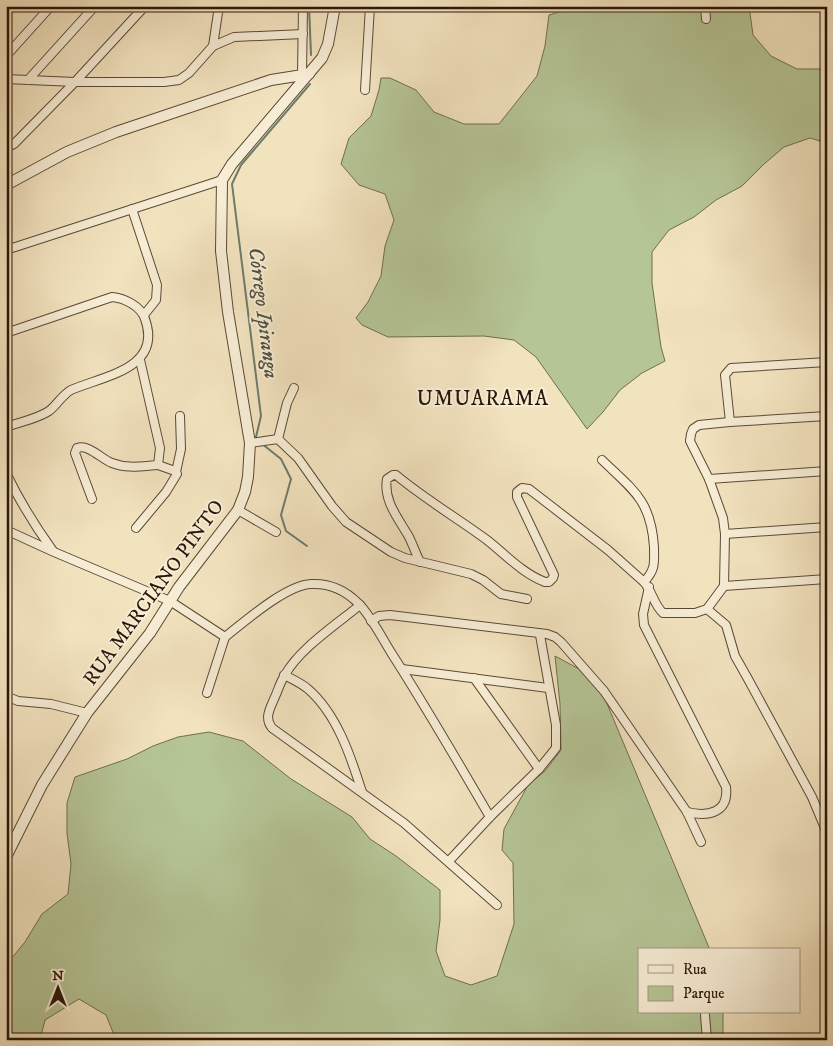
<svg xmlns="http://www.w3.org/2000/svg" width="833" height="1046" font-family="'IM FELL DW Pica',serif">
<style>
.green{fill:#b5c596;stroke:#6f6e4e}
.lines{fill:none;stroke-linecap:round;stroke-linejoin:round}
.stream{stroke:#6d7b6c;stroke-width:2}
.minor-casing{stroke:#5b4935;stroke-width:10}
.tertiary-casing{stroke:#5b4935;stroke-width:12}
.minor{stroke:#f7edd5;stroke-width:8}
.tertiary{stroke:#f7edd5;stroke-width:10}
.labels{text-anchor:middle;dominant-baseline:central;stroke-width:4;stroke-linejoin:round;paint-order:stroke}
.street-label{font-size:20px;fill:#291607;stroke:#f7edd5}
.water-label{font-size:21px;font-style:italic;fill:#515142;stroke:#f7edd5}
.neighbourhood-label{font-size:21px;letter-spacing:1px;fill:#291607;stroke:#f7edd5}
</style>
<rect width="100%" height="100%" fill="#f2e3bf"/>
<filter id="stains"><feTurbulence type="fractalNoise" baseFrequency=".004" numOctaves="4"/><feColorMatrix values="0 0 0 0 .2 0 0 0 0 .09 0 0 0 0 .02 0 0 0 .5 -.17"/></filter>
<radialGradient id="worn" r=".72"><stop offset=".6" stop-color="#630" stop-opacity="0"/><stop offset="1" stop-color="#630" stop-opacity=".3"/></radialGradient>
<g class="green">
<polygon points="580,6 614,10 641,6 749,6 753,35 771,56 797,69 827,69 827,143 810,138 784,147 763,165 742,186 716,200 694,217 669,230 652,252 652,283 661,347 665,361 642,373 620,390 603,412 587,429 536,357 514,340 484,336 388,337 362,325 356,318 368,302 381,276 385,246 394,220 385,194 359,185 341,164 349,138 371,116 379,90 381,78 390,78 416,90 434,112 464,124 499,124 537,76 545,46 549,15"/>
<polygon points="555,656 581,670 603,694 710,950 639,950 639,1012 723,1012 723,1040 116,1040 106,1015 79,999 45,1020 40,1040 6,1040 6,965 25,942 42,914 68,894 71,864 67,833 67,803 75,777 127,759 153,746 178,737 209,732 243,741 291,779 352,817 370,839 396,856 440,890 440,920 436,951 445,976 471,985 497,976 514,924 513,863 502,850 504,829 528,785 545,771 561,750 560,704"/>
</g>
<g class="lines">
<g class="stream">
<polyline points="309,6 311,55"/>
<polyline points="258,440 256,437 261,416 232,184 241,165 310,84"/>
<polyline points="261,443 281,459 291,479 281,515 286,531 307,546"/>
</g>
<defs>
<g id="minor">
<polyline points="705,6 706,19"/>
<polyline points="213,46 234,37 303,34"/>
<polyline points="6,56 51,6"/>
<polyline points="302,75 303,6"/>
<polyline points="6,79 75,82 164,82 179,80 189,73 213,46 219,6"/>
<polyline points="28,80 95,6"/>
<polyline points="365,90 370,6"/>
<polyline points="6,148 14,144 75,82 145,6"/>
<polyline points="132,209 157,285 156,300 144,315"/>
<polyline points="6,250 222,180"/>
<path d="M6 333 112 297C124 298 141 306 145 319 163 369 103 376 71 390 62 395 57 405 49 411 37 419 20 422 6 427"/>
<polyline points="730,422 725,375 731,368 827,362"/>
<polyline points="278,439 287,403 294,388"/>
<polyline points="250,443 278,439 298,458 332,506 346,522 391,552 405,558 471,574 483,580 501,594 527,599"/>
<path d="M602 460C633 490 651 500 654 547 654 563 656 569 644 582"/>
<polyline points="176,472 181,449 180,416"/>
<path d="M6 473C19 500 35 526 53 551"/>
<polyline points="709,479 827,471"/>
<path d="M92 499 75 453 77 448C89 444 101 459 112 463 127 469 142 466 158 465L160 448 140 360"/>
<polyline points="238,510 276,532"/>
<polyline points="136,528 166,492 177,474 175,471 158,465"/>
<polyline points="6,530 54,552 170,601 225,637"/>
<polyline points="725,534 827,527"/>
<path d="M420 562C416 554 413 545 409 537 399 519 383 501 387 479L393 475H396C425 499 457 518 487 540 506 555 522 573 545 582H549L553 578 554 575 517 497V492L522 488 529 489 608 550 644 582C652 591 654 605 663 613H695L707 609 724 586"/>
<polyline points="724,586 725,534 723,518 709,479 690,441 691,434 693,429 699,425 730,422 827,416"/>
<polyline points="724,586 827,579"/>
<path d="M649 587 643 614 644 625 726 787C729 813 708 817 687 812"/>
<path d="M360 605C337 624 299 649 285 675 280 682 278 691 274 699 270 709 264 718 272 728L404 823 497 905"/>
<polyline points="707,609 726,625 735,656 748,679 812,797 827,833"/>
<polyline points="371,621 379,616 390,615 547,634 555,637 561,642 604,691 687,812 701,842"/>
<path d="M225 637C244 622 286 585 311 584 330 583 345 590 358 603 370 614 383 640 392 654 426 707 458 762 490 817"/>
<polyline points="402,669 548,688"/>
<path d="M284 675C292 679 301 683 308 689 337 714 351 757 362 792"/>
<polyline points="474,678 539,769"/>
<polyline points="207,693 225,637"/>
<polyline points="6,696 18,701 51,704 87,713"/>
<polyline points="449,861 490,817 539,769 556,748 556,725 540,635"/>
<polyline points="705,1015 707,1040"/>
</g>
<g id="tertiary">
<polyline points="6,185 67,152 116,132 271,80 309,74"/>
<polyline points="6,857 42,785 87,713 150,633 179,587 238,510 245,492 248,477 250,443 228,312 221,251 222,180 232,164 322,58 328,44 335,6"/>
</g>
</defs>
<use href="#minor" class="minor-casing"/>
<use href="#tertiary" class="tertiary-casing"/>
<use href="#minor" class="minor"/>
<use href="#tertiary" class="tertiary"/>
</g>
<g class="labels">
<g class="street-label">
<text transform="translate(154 593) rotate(-54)">RUA MARCIANO PINTO</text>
</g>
<g class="water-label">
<text transform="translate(263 313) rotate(83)">Córrego Ipiranga</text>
</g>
<g class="neighbourhood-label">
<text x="483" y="399">UMUARAMA</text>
</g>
</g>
<rect width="833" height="1046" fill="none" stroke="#f2e3bf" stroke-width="25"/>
<rect x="8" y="8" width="818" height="1031" fill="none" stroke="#291607" stroke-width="2.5"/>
<rect x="12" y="12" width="808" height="1021" fill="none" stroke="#291607"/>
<rect x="638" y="948" width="162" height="65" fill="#f7edd5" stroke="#a59783"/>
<rect x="648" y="965" width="25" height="8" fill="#f7edd5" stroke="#a59783"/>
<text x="683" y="974" font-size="15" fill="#291607">Rua</text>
<rect x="648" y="986" width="25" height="15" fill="#b5c596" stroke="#a59783"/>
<text x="683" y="998" font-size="15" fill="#291607">Parque</text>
<g transform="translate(58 988)" stroke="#f7edd5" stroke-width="4" paint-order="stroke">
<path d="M0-4L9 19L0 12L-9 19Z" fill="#291607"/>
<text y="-8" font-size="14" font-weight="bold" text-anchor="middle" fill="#291607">N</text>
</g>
<rect width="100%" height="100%" filter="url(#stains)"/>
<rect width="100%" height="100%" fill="url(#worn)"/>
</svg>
